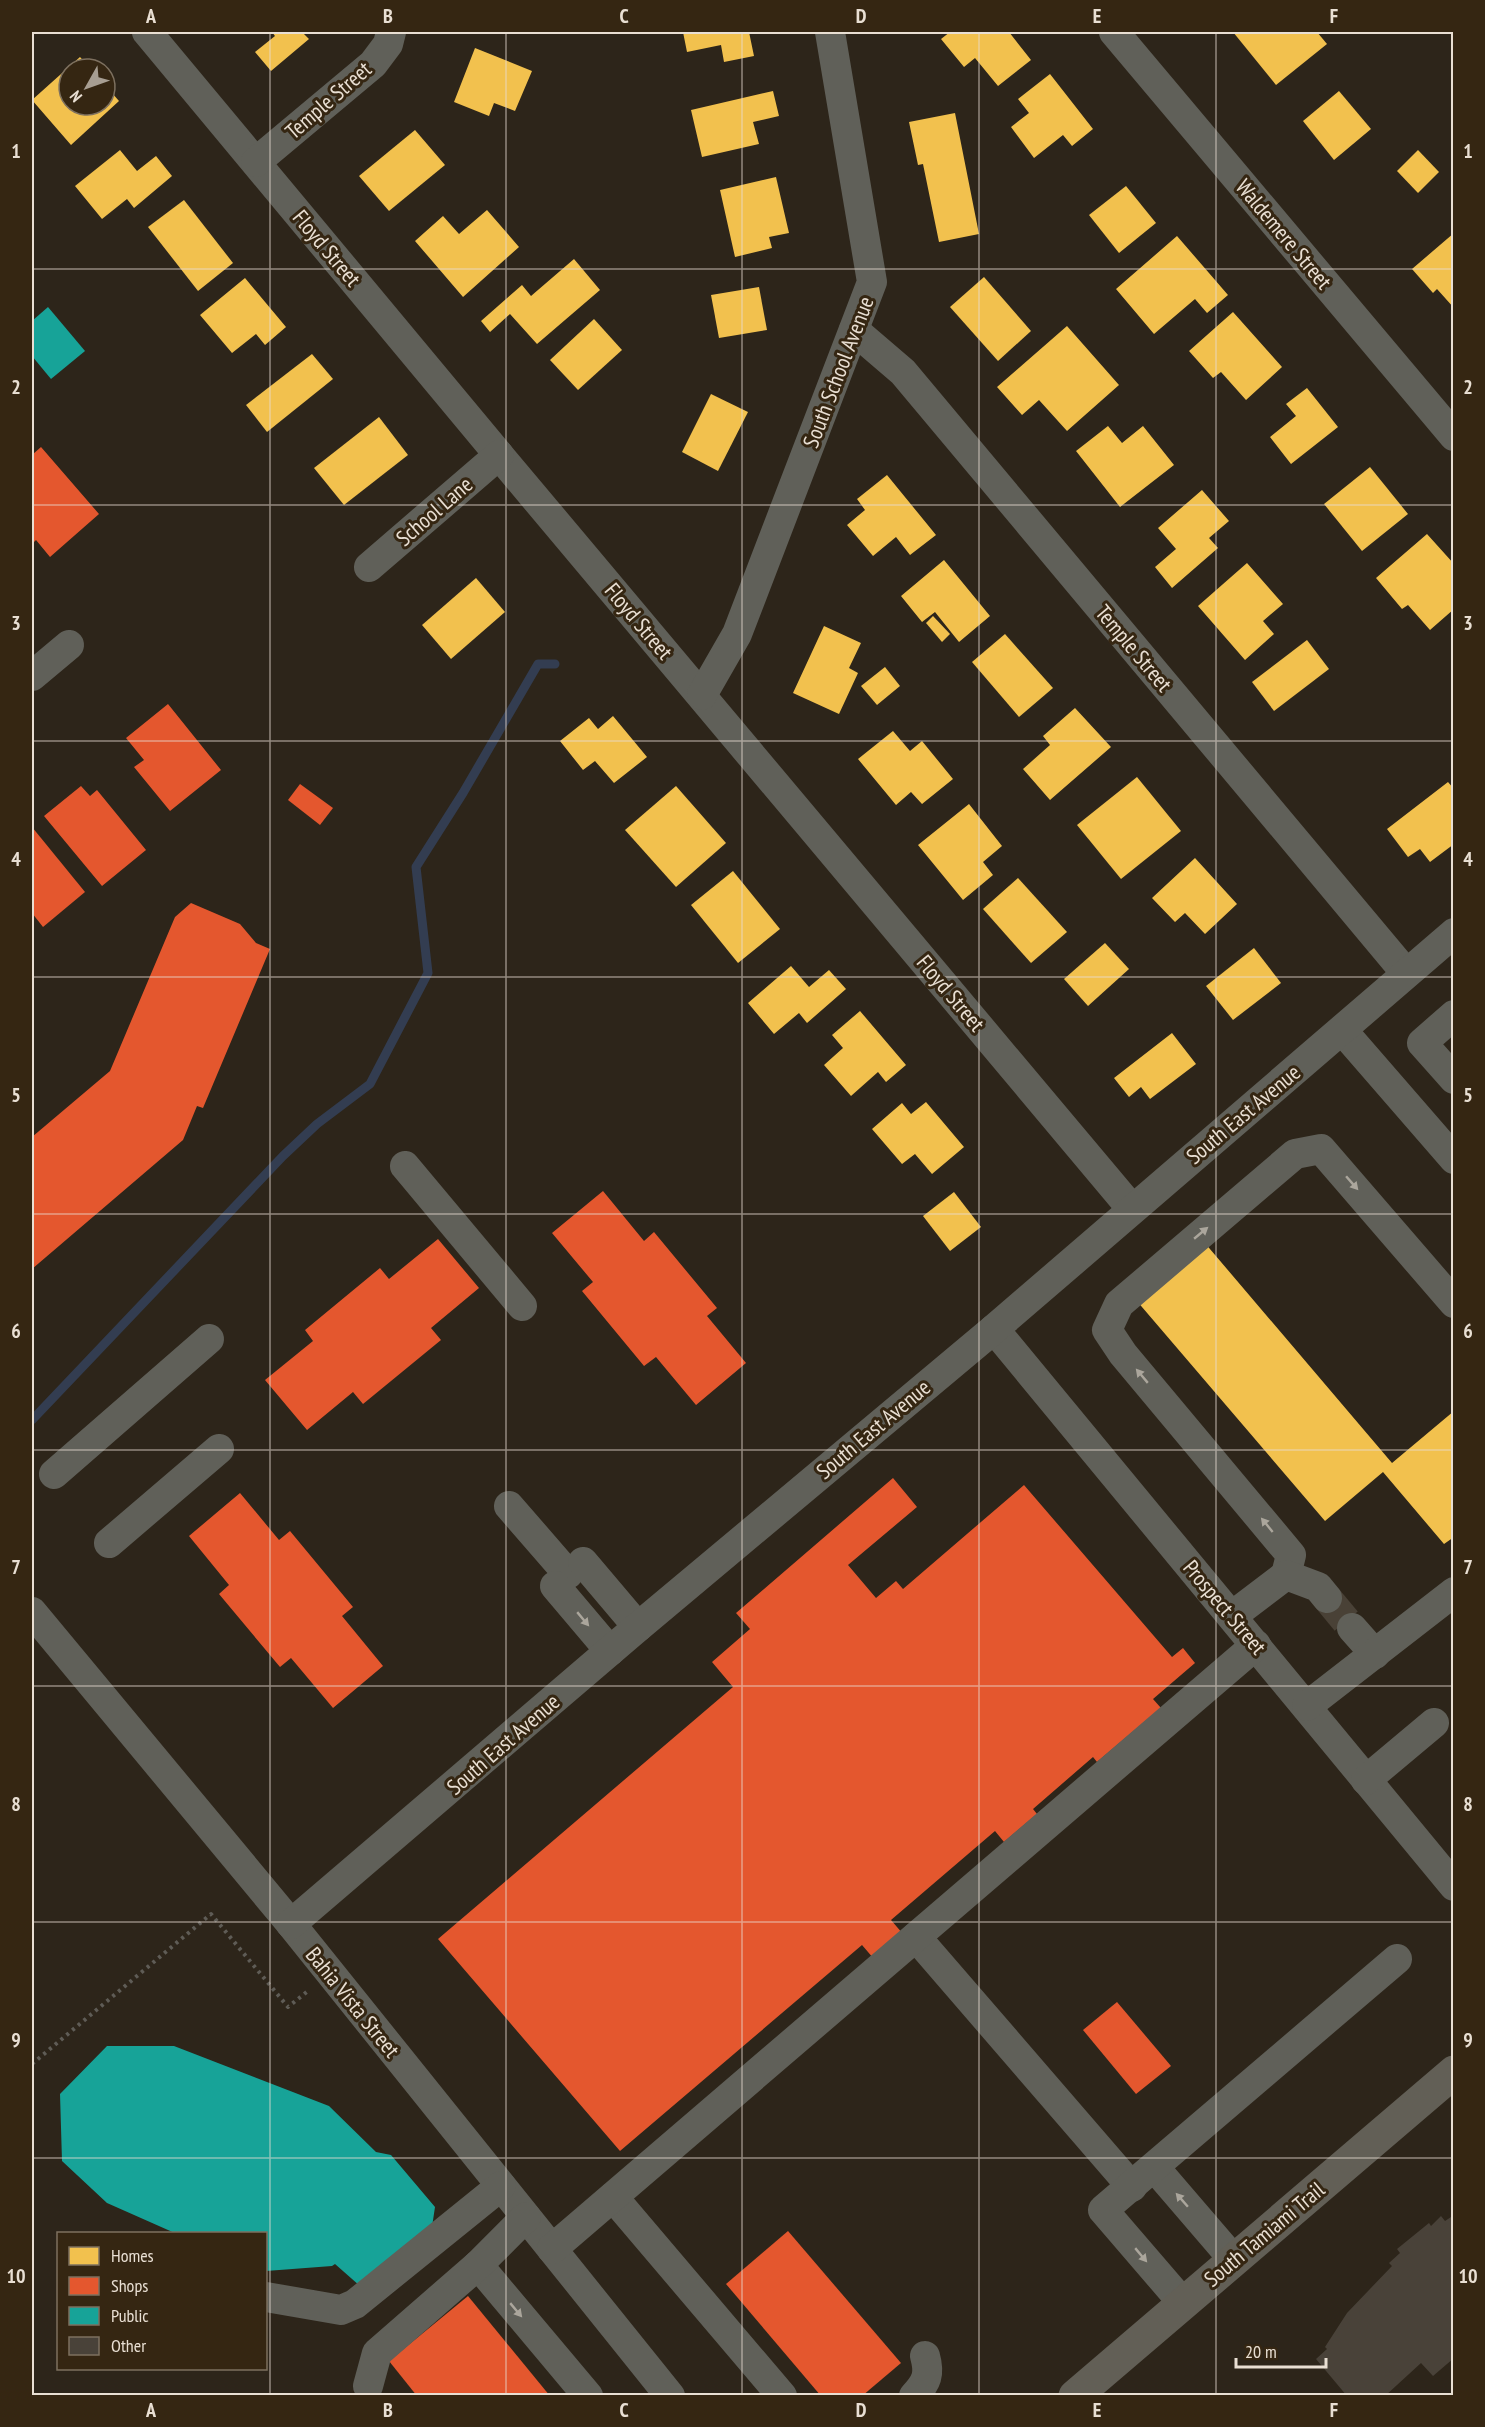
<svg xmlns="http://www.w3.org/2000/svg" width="1485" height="2427" font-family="'PT Sans Narrow',sans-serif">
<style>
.homes{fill:#f2c14e}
.shops{fill:#e4572e}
.public{fill:#17a398}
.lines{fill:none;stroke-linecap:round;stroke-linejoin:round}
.stream{stroke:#333d51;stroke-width:9}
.building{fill:#494239}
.minor-tunnel{stroke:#494136;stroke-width:30;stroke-dasharray:30 15;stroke-linecap:butt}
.path{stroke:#5f5c56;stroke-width:4;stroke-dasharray:3 4.5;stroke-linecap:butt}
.minor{stroke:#606059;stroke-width:30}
.major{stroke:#625f56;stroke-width:33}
.oneway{fill:#aba69c}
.grid{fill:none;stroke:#e9dfd3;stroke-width:1.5;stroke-opacity:0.55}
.labels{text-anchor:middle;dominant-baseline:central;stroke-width:6;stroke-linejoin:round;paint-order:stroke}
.street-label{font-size:22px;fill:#e9dfd3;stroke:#352612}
.neatline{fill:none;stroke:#e9dfd3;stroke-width:2}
.grid-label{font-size:20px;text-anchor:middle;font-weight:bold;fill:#e9dfd3}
</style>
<rect width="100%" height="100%" fill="#2d251a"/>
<g class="homes">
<polygon points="272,32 302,32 309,39 271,71 255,52 275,36"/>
<polygon points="683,32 749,32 754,56 724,62 721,45 687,52"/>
<polygon points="950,32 1009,32 1031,60 998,86 975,58 964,67 941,39"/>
<polygon points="1233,32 1317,32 1327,44 1276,85"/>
<polygon points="475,48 532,71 515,111 494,103 489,116 454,102"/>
<polygon points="80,57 91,69 69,69 69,105 105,105 105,85 119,101 71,145 32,100"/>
<polygon points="1050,74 1093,129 1072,146 1063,135 1034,158 1011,127 1029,113 1018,99"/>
<polygon points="773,91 779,116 753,122 759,144 702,157 691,110"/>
<polygon points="1339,91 1371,129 1334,160 1303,121"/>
<polygon points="955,113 979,234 939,242 923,164 918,165 909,122"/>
<polygon points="415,130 445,165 389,211 359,176"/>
<polygon points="120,150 137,171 156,156 172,176 134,208 127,199 102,219 75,186"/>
<polygon points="1418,150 1439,172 1418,193 1397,171"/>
<polygon points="776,177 789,233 769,237 772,248 735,257 720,190"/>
<polygon points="1126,186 1156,223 1119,253 1089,215"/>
<polygon points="184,200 233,263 198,291 148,227"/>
<polygon points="487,210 519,247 463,297 415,241 443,216 459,234"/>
<polygon points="1454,233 1454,308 1437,289 1433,293 1412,269"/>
<polygon points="1177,236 1228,295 1207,313 1195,299 1154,334 1116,289"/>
<polygon points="574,259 600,290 537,344 510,314 490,332 481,321 522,285 531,296"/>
<polygon points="984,277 1031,331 998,361 950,307"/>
<polygon points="245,278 286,327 265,345 256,334 232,353 200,315"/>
<polygon points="759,287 767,330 719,338 711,295"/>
<polygon points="1233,312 1282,367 1246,400 1221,372 1213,378 1189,351"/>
<polygon points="594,319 622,350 578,390 550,360"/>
<polygon points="1067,326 1119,385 1067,431 1039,400 1022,415 997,387"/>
<polygon points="312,354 333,379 267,432 246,405"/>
<polygon points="1307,388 1338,427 1291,464 1270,437 1296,416 1286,404"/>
<polygon points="711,394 748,412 718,471 682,452"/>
<polygon points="379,417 408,455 344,505 314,468"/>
<polygon points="1108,426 1122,443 1143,426 1174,465 1120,507 1076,451"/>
<polygon points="1370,467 1408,514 1362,551 1324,504"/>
<polygon points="887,475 936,535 910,555 896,537 873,556 847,525 865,510 857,499"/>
<polygon points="1202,490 1229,521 1209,538 1218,548 1172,588 1155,567 1176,549 1158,528"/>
<polygon points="1427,534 1454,564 1454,609 1430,630 1408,605 1402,609 1376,578"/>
<polygon points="944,560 990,616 959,642 935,612 922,622 901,596"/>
<polygon points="1247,563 1283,604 1263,621 1274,634 1245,660 1198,606"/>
<polygon points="476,578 505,612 451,659 422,625"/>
<polygon points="933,616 950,634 942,642 926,623"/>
<polygon points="824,626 861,643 849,668 858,673 839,714 793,693"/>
<polygon points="1005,634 1053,688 1019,717 972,662"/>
<polygon points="1307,640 1329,669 1274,711 1252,682"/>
<polygon points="885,667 900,686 877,705 861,686"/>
<polygon points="1075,708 1111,747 1050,800 1023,769 1050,745 1043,736"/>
<polygon points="613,716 647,757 614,783 595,761 583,770 560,741 589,718 598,729"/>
<polygon points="893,731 910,751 922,741 953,779 922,804 911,792 896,805 858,759"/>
<polygon points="1137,777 1181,831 1121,879 1077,825"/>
<polygon points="1448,782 1454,789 1454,844 1430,862 1420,849 1408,857 1387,829"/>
<polygon points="676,786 726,843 676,887 625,830"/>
<polygon points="969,804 1002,846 983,862 993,875 963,900 918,845"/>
<polygon points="1195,858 1237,904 1205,934 1185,913 1175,922 1152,898"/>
<polygon points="733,871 780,929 738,963 691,905"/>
<polygon points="1018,878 1067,932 1031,963 983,909"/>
<polygon points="1105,943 1129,969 1088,1006 1064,979"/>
<polygon points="1254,948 1281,983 1233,1020 1206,986"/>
<polygon points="791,966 809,987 829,970 846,989 807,1023 799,1013 774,1034 748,1003"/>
<polygon points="860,1011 906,1065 886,1082 878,1072 851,1096 824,1065 843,1048 832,1035"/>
<polygon points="1172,1033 1196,1064 1150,1099 1141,1087 1129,1097 1114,1078"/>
<polygon points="926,1102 964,1147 932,1174 915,1154 902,1164 872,1129 902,1103 911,1114"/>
<polygon points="954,1192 981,1227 950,1251 923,1216"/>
<polygon points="1204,1242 1392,1463 1454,1411 1454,1537 1444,1544 1383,1472 1325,1521 1136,1300"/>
</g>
<g class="shops">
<polygon points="41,447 99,514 50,557 36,540 32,544 32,455"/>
<polygon points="168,704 221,770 170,811 134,767 144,760 126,738"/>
<polygon points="300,784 333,808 320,825 288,800"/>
<polygon points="81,786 90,796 97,790 146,850 102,886 44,816"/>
<polygon points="32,827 85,892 43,927 32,913"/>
<polygon points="191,903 240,924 256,943 270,949 203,1108 197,1106 183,1140 32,1269 32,1137 110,1071 175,917"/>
<polygon points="603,1191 644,1241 654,1232 717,1308 707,1316 746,1363 696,1405 656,1357 644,1366 582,1291 593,1282 552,1233"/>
<polygon points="438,1239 479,1288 431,1328 441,1340 363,1404 353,1392 307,1430 265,1380 313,1341 305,1330 380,1268 389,1279"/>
<polygon points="893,1478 917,1507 848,1565 876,1598 896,1581 903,1589 1024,1485 1172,1657 1183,1648 1195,1663 1153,1699 1161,1708 1097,1762 1093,1757 1033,1809 1037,1814 1004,1842 995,1831 891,1920 903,1934 874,1959 862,1945 620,2151 438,1939 733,1687 712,1662 750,1629 736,1613"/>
<polygon points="240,1493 279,1540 290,1531 353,1607 342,1616 383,1666 333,1708 291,1658 280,1667 219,1594 229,1585 189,1536"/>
<polygon points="1117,2002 1171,2066 1136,2094 1083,2030"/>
<polygon points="788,2231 901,2363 862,2396 821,2396 726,2284"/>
<polygon points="468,2296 550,2396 417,2396 389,2361"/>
</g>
<g class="public">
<polygon points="48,307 85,351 51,379 32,356 32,321"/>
<polygon points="107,2046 174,2046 329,2106 376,2152 391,2155 435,2207 432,2227 360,2286 335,2264 332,2266 266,2271 266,2234 177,2234 107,2203 62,2161 60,2094"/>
</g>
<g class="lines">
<polyline class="stream" points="32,1420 283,1156 317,1124 370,1084 428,973 416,867 463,793 538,664 555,664"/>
</g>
<polygon class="building" points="1454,2215 1454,2358 1433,2376 1421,2363 1385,2396 1347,2396 1316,2359 1327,2349 1325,2347 1347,2313 1392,2266 1389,2263 1400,2253 1397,2249 1429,2223 1431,2226 1441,2216 1445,2221"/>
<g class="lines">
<polyline class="minor-tunnel" points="1327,1598 1352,1628"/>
<polyline class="path" points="32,2064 211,1914 288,2007 308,1991"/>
<g class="minor">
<polyline points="147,32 499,455 1132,1209"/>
<polyline points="1114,32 1454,436"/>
<polyline points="256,162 373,64 388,44 391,32"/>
<polyline points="854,330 903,372 1406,973"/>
<polyline points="369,567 499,455"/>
<polyline points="32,676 69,645"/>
<polyline points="702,695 737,634 872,282 830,32"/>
<polyline points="1454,1015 1422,1043 1454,1079"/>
<polyline points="1342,1030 1454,1159"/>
<polyline points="405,1166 522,1306"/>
<polyline points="994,1329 1454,1886"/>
<polyline points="54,1474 209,1339"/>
<polyline points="509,1506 568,1574"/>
<polyline points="109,1543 219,1449"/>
<polyline points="583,1562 638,1627"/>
<polyline points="1286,1575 1291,1555 1123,1354 1107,1330 1119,1304 1295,1154 1321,1149 1454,1303"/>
<polyline points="555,1586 610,1651"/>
<polyline points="32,1612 291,1924 670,2396"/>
<polyline points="1232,1616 1286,1575 1318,1587 1327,1598"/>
<polyline points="1352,1628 1375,1654"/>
<polyline points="1307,1706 1454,1592"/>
<polyline points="1366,1780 1434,1723"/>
<polyline points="291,1924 638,1627 994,1329 1454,933"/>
<polyline points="916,1937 1132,2187"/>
<polyline points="1155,2168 1234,2260"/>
<polyline points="613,2197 782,2396"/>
<polyline points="552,2249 1256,1645"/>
<polyline points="478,2265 588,2396"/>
<polyline points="266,2297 341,2310 355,2304 501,2186"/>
<polyline points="1183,2303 1103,2210 1397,1959"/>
<polyline points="368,2386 377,2353 478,2265 526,2217"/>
<path d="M914 2396C927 2382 930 2374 925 2356"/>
</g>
<polyline class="major" points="1075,2396 1454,2072"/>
</g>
<defs><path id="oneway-solid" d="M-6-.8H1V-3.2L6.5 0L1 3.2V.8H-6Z" transform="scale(1.5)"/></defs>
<g class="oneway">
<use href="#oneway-solid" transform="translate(1352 1183) rotate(49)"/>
<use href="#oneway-solid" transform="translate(1201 1233) rotate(-40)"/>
<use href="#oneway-solid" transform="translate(1142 1376) rotate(-130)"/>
<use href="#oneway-solid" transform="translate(1267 1525) rotate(-129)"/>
<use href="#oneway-solid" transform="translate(583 1619) rotate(50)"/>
<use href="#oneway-solid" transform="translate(1182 2200) rotate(-131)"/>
<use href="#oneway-solid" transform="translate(1141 2255) rotate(50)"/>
<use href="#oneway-solid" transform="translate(516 2310) rotate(50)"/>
</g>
<path class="grid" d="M270 32V2396M506 32V2396M742 32V2396M979 32V2396M1216 32V2396M32 269H1454M32 505H1454M32 741H1454M32 977H1454M32 1214H1454M32 1450H1454M32 1686H1454M32 1922H1454M32 2158H1454"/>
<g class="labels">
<g class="street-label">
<text transform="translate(328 100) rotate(-41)">Temple Street</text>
<text transform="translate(1284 234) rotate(50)">Waldemere Street</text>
<text transform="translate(327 248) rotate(50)">Floyd Street</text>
<text transform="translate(838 372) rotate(-69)">South School Avenue</text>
<text transform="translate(434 511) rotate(-41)">School Lane</text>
<text transform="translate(639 621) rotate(50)">Floyd Street</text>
<text transform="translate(1134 648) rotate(50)">Temple Street</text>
<text transform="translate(951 993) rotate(50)">Floyd Street</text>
<text transform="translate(1243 1114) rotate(-40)">South East Avenue</text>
<text transform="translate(873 1429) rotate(-40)">South East Avenue</text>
<text transform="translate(1225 1607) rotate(50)">Prospect Street</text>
<text transform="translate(503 1744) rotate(-41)">South East Avenue</text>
<text transform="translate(353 2002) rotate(51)">Bahia Vista Street</text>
<text transform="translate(1264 2234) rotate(-40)">South Tamiami Trail</text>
</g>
</g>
<rect width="1485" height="2427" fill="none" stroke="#352612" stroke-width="66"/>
<rect x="57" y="2232" width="210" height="138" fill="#352612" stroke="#7d705f" stroke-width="1.5"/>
<rect x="69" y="2247" width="30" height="18" fill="#f2c14e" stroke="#7d705f" stroke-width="1.5"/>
<text x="111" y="2262" font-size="18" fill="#e9dfd3">Homes</text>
<rect x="69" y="2277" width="30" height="18" fill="#e4572e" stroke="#7d705f" stroke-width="1.5"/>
<text x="111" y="2292" font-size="18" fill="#e9dfd3">Shops</text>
<rect x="69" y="2307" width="30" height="18" fill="#17a398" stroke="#7d705f" stroke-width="1.5"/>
<text x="111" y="2322" font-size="18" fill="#e9dfd3">Public</text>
<rect x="69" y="2337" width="30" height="18" fill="#494239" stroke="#7d705f" stroke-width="1.5"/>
<text x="111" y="2352" font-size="18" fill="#e9dfd3">Other</text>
<g transform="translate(87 87) rotate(230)"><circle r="28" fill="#352612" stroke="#7d705f" stroke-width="1.5"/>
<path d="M0-4.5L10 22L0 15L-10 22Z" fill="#a79e92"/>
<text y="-9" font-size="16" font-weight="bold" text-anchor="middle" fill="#e9dfd3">N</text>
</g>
<path d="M1236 2358v9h90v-9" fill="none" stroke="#e9dfd3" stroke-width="3"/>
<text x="1245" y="2358" font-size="18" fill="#e9dfd3" stroke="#352612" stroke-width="4.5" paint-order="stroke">20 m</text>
<rect x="33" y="33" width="1419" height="2361" class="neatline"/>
<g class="grid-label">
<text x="151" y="23">A</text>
<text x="388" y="23">B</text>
<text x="624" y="23">C</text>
<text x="861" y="23">D</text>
<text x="1097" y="23">E</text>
<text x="1334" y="23">F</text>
<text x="16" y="158">1</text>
<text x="1468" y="158">1</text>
<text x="16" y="394">2</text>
<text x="1468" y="394">2</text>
<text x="16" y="630">3</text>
<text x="1468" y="630">3</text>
<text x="16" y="866">4</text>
<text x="1468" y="866">4</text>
<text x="16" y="1102">5</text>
<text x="1468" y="1102">5</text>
<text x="16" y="1338">6</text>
<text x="1468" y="1338">6</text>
<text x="16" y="1574">7</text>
<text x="1468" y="1574">7</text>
<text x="16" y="1811">8</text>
<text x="1468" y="1811">8</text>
<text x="16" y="2047">9</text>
<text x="1468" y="2047">9</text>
<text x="16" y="2283">10</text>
<text x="1468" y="2283">10</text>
<text x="151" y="2417">A</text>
<text x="388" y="2417">B</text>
<text x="624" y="2417">C</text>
<text x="861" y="2417">D</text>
<text x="1097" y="2417">E</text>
<text x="1334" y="2417">F</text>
</g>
</svg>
